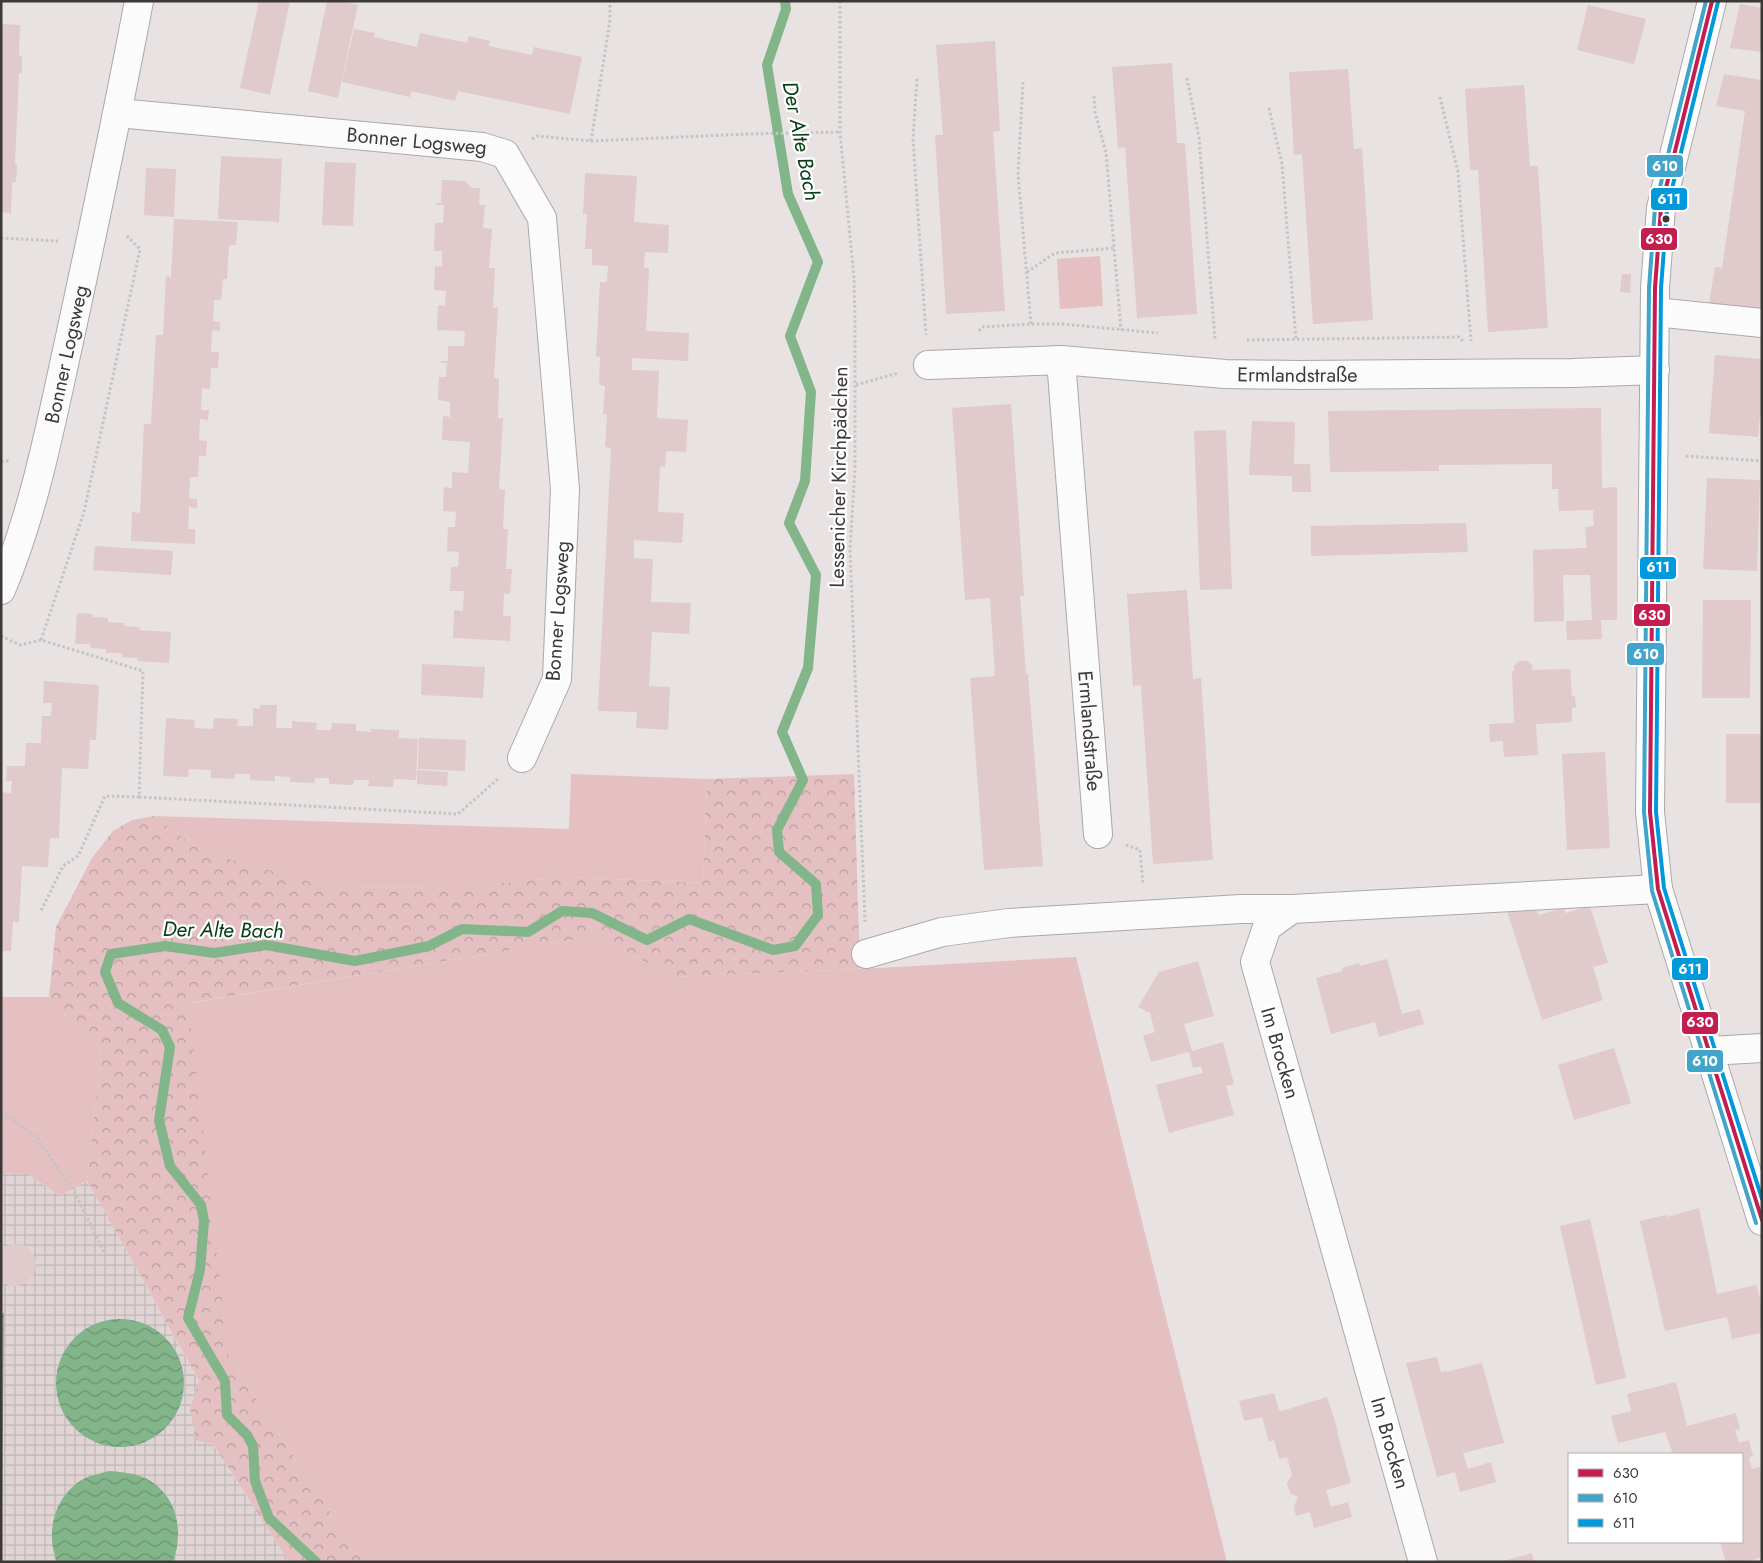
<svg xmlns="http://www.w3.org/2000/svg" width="1763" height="1563" font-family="Jost,sans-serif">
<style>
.industrial{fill:url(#industrial-grid)}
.green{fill:#e4c0c2}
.forest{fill:url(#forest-crowns)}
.water{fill:url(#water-waves)}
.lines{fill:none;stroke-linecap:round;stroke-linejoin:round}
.stream{stroke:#83b58a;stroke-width:10}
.building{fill:#e0cacb}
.minor-casing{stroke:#ada8a8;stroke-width:30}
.path{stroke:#c5c4c4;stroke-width:3;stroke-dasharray:2.5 2.5;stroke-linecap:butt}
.minor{stroke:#fcfbfb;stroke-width:28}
.bus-1-casing{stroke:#fff;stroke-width:8}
.bus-2-casing{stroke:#fff;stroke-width:8}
.bus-3-casing{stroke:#fff;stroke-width:8}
.bus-1{stroke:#c41e50;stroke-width:4}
.bus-2{stroke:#40a4cb;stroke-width:4}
.bus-3{stroke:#0099dc;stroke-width:4}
.bus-dot{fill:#3d3939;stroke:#fff;stroke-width:2}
.labels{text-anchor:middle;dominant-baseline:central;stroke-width:4.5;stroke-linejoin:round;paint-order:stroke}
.street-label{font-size:20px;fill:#3d3939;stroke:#fff}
.water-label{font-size:21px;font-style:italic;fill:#074017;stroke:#fff}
.line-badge{stroke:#fff;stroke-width:2}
.badge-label{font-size:14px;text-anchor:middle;font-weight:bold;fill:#fff}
</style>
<defs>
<pattern id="industrial-grid" width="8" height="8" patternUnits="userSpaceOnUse" patternTransform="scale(1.25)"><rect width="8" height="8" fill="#e0d4d4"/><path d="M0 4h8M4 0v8" fill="none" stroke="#c1b7b7"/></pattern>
<pattern id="forest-crowns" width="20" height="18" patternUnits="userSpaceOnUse" patternTransform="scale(1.25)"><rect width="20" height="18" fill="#e4c0c2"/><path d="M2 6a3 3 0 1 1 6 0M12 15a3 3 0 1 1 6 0" fill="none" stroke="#ba9d9f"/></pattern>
<pattern id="water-waves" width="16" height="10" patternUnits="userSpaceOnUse" patternTransform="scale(1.25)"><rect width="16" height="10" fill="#83b58a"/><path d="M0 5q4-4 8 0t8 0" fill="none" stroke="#6c9472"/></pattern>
</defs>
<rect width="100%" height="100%" fill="#e8e2e2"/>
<polygon class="industrial" points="1,1173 27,1174 61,1196 87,1180 199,1382 190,1409 289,1562 1,1562"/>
<g class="green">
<polygon points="1100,256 1103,306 1060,309 1057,259"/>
<polygon points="571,774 707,779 703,883 567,877 460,887 326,886 201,851 154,816 569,829"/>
<polygon points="598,936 673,977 860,969 1076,957 1227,1562 363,1562 229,1358 184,1004"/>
<polygon points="1,997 49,997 101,1056 87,1180 61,1196 27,1174 1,1173"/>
</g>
<polygon class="forest" points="854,774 860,969 673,977 598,936 188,1003 229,1358 363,1562 289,1562 213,1444 196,1440 190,1409 199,1381 87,1180 101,1056 49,997 56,927 92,858 113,831 132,820 154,816 201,851 326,886 460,887 567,877 703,883 707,779"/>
<g class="water">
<polygon points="1,1313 4,1313 2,1514 1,1514"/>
<circle cx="120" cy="1383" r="64"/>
<path d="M109 1471C122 1472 135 1473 147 1479 178 1496 184 1532 173 1562H57C44 1530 56 1490 90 1476 96 1474 103 1473 109 1471Z"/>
</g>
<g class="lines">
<polyline class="stream" points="316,1562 269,1518 255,1481 253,1446 247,1435 227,1415 225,1381 188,1318 200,1270 204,1221 201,1205 170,1166 159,1120 170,1047 162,1030 118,1003 105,972 111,954 165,946 214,953 266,945 355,961 429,946 462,929 528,932 562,911 592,913 647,940 689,919 773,950 795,946 818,915 816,884 779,852 777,830 803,780 782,732 808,668 816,575 789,523 805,481 811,392 790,336 818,262 788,194 767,65 786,9 785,1"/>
</g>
<g class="building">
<polygon points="259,1 290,1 270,95 240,88"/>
<polygon points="327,1 342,1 358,5 338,98 308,91"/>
<polygon points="1740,4 1762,8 1762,52 1730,48"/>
<polygon points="1588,5 1646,19 1634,64 1577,50"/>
<polygon points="1,24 20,25 19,56 22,56 22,73 19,73 15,165 17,165 16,182 12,182 11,213 1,212"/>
<polygon points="354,29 375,33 374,37 417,47 420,33 467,43 469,36 490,41 489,46 532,55 534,47 582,57 570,114 458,91 455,101 411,91 410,97 342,82"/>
<polygon points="995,41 1000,131 993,132 1005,311 946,314 935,135 943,135 936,45"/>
<polygon points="1172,63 1177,143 1185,143 1197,314 1137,318 1125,147 1118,148 1112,67"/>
<polygon points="1348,69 1354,149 1362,148 1373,320 1313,324 1302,154 1294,155 1289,72"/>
<polygon points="1724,74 1762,80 1762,312 1709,304 1715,267 1722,268 1745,111 1716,106"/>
<polygon points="1524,85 1530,166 1538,166 1548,328 1488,332 1478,170 1470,170 1465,89"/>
<polygon points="221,156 282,159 279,222 218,219"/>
<polygon points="325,162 356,163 353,226 322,225"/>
<polygon points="146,168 176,169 174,217 144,215"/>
<polygon points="585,173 637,176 634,222 669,225 668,253 645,252 644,268 649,268 646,331 689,333 688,361 632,358 632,370 659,371 657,418 688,420 686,452 666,451 665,467 660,466 658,512 684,513 682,543 634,540 634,558 653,559 651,602 691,603 689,634 652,632 649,686 670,687 668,730 636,728 637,712 598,711 611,448 605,447 607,415 603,414 605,386 599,385 600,357 596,356 600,282 607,282 608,266 592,265 592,249 585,249 587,214 583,214"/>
<polygon points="442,180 466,181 471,188 480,188 479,205 485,205 483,228 492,229 489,268 495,268 493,308 498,307 494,378 499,379 498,418 503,418 499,489 505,490 503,529 508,529 506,569 512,569 510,594 504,593 503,616 511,616 510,641 453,638 454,610 463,611 464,591 450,591 451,567 458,567 459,552 447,551 448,527 455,527 456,512 443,511 444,487 452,488 452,472 468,473 470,442 442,440 443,416 450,417 450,402 438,400 439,377 446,377 447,363 441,363 441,361 448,361 448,346 464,346 465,331 437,330 438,305 445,306 446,291 434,290 435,266 442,267 442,251 434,251 435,223 443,223 444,205 436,205 436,203 441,203"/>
<polygon points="174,219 238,222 236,245 229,245 227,279 223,279 221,300 214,300 213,321 220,322 220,331 212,330 211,352 219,352 218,368 211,368 210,389 202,388 201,410 209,410 208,420 200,419 199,440 207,441 206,456 199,456 198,477 190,477 189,498 197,499 197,508 189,507 188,529 195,529 195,544 131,541 132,512 140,513 144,424 151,424 156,335 163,335 166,276 171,277"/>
<polygon points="1622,274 1631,274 1630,293 1620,292"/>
<polygon points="1715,355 1762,359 1762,416 1760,416 1758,437 1709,433"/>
<polygon points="1011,404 1024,596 1020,596 1026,674 1028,674 1043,866 984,870 970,678 995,676 990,598 965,600 952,408"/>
<polygon points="1601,408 1602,488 1617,487 1617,620 1601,620 1602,639 1567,640 1566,621 1592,620 1590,575 1563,575 1564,621 1534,622 1533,550 1587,548 1585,527 1594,526 1593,510 1559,511 1558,489 1552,489 1552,464 1439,465 1439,471 1330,472 1328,411"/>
<polygon points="1252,421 1295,422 1294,464 1310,464 1311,492 1292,492 1292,476 1249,475"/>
<polygon points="1226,430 1232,589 1200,590 1194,431"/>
<polygon points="1707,478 1760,480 1757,571 1703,569"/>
<polygon points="1466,523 1468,552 1311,556 1311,526"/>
<polygon points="95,546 173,551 171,575 93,570"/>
<polygon points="1187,590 1193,679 1201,678 1213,860 1153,864 1141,685 1133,686 1127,594"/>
<polygon points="1703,600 1751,600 1750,698 1702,698"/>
<polygon points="77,613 92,614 93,617 108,618 108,622 124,623 124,626 140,627 139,630 171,632 169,663 137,661 138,658 122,657 122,653 106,653 106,649 91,648 90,644 75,644"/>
<polygon points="1518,661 1527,661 1532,665 1532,670 1570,669 1572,696 1575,696 1576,707 1572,708 1572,722 1536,724 1538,755 1504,757 1503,741 1490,742 1489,724 1514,723 1512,671 1514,671 1514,666"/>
<polygon points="422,664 485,667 483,698 421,695"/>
<polygon points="44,681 99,685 96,740 90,740 88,769 62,768 59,838 50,838 48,867 22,866 19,922 13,922 11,951 1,951 1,792 11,793 12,781 6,781 7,766 25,766 26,743 41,743 42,716 51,716 52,703 43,703"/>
<polygon points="260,705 277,705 276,728 292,728 292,721 317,723 316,730 331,730 332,723 356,724 356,731 371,732 371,729 399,730 399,738 418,739 416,780 394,779 393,787 368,786 369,780 354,780 353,785 329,784 329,778 315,778 314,783 290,782 290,777 275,776 275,781 250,780 250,774 235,774 235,779 211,778 211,770 189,769 188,777 163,776 166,718 195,720 194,728 213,729 214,718 238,719 237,726 253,726 253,708 260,709"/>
<rect x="1726" y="734" width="36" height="69"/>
<polygon points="419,738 466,740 465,771 418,769"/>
<polygon points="1605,752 1610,848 1567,850 1562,754"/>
<polygon points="417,770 448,772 447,786 417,784"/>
<polygon points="1590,906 1608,963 1593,967 1603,1000 1542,1020 1507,911 1536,909 1539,915 1563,908 1566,913"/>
<polygon points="1387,959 1402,1014 1420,1009 1424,1024 1379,1037 1375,1022 1331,1034 1316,978 1343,971 1342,968 1359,963 1360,966"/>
<polygon points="1198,961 1214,1016 1184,1024 1192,1051 1223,1042 1234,1084 1226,1086 1234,1115 1169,1133 1156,1085 1203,1073 1201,1066 1193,1068 1189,1052 1151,1062 1143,1036 1155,1032 1150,1013 1138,1007 1159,972"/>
<polygon points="1614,1048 1631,1103 1574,1120 1558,1065"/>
<polygon points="1699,1208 1717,1294 1756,1285 1762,1304 1762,1333 1732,1339 1727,1317 1665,1331 1640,1221 1666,1215 1667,1217"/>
<polygon points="1590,1219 1626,1378 1596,1385 1560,1226"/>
<polygon points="11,1244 24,1245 30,1249 36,1261 35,1271 32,1277 25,1283 18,1286 9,1286 1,1282 1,1248"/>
<polygon points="1437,1357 1441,1372 1446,1371 1446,1372 1482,1363 1504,1443 1463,1453 1468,1469 1491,1462 1496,1482 1460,1492 1455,1472 1437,1477 1406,1363"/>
<polygon points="1676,1382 1687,1426 1736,1413 1740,1429 1735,1430 1739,1443 1749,1440 1753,1456 1749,1457 1752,1469 1762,1466 1762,1557 1746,1562 1726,1562 1720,1542 1742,1542 1742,1454 1673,1454 1665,1432 1618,1443 1611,1416 1631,1411 1627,1394"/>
<polygon points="1274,1393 1279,1410 1282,1411 1327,1397 1338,1431 1337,1431 1340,1443 1351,1483 1326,1490 1331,1507 1348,1502 1352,1517 1314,1528 1310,1512 1296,1516 1294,1506 1298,1497 1290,1493 1287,1483 1292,1475 1287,1457 1279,1459 1274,1440 1269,1442 1262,1417 1244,1421 1239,1401"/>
<polygon points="1532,1553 1534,1562 1503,1562 1503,1561"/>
</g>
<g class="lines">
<defs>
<g id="minor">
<polyline points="1712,1 1661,208 1655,288 1650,812 1658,889 1762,1221"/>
<path id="s1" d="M118 113 482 147 505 154 542 218 565 489 557 679 522 758"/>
<polyline points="1655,312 1762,323"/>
<path id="s2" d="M1061 360 1098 834"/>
<path id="s3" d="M928 365 1061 360 1225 374 1298 375 1573 373 1655 370"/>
<path id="s4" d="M1 590C34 512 50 428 68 346 93 231 117 117 139 1"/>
<polyline points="866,954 942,932 1009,923 1241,909 1292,909"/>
<polyline points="1709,1051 1762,1048"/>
<polyline points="1423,1562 1255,962 1267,927 1292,909 1658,889"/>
</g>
</defs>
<use href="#minor" class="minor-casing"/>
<g class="path">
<polyline points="840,1 840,132 854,278 855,320 855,468 850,550 865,922"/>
<polyline points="1187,78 1199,138 1215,339"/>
<polyline points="917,79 913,139 926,335"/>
<polyline points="1023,82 1018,174 1031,324"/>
<polyline points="1094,96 1095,112 1106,152 1121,330"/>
<polyline points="1440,97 1458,172 1471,341"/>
<polyline points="1269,108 1282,164 1296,340"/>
<polyline points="532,139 537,136 591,141 748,134 840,132"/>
<polyline points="591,141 610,20 610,1"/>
<polyline points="1,238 58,241"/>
<polyline points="1027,272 1055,253 1114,248"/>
<polyline points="979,331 982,327 1031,324 1062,324 1158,333"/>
<polyline points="1247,340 1459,337 1463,341"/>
<polyline points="856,385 898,373"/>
<polyline points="1686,456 1762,461"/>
<polyline points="1,461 9,461"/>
<polyline points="1,636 20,645 41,640 143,671 139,797 105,796 78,856 63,866 40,913"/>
<polyline points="41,640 84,512 140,249 126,235"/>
<polyline points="139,797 458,814 499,778"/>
<polyline points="1126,845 1140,850 1143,884"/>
<polyline points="1,1111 36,1137 73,1189 105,1254"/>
</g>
<use href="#minor" class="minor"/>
<defs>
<polyline id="bus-1" points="1712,1 1661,208 1655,288 1650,812 1658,889 1762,1220"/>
<polyline id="bus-2" points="1706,1 1655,207 1649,288 1644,812 1652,891 1756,1223"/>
<polyline id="bus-3" points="1718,2 1667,209 1661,288 1656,812 1664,888 1762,1199"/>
</defs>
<use href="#bus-1" class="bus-1-casing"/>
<use href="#bus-2" class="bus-2-casing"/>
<use href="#bus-3" class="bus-3-casing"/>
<use href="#bus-1" class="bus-1"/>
<use href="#bus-2" class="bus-2"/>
<use href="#bus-3" class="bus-3"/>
</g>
<circle class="bus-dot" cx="1666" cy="219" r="4.5"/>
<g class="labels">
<g class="street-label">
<text stroke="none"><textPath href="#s1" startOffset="300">Bonner Logsweg</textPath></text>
<text stroke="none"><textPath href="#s4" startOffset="245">Bonner Logsweg</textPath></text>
<text stroke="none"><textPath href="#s3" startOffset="370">Ermlandstraße</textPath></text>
<text transform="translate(839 477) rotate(-89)">Lessenicher Kirchpädchen</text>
<text transform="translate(558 611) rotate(-86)">Bonner Logsweg</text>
<text stroke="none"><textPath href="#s2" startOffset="372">Ermlandstraße</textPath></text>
<text transform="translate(1280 1053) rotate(74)">Im Brocken</text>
<text transform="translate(1390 1443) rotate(74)">Im Brocken</text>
</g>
<g class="water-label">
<text transform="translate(801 141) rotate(79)">Der Alte Bach</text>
<text transform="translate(223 930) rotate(1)">Der Alte Bach</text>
</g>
</g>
<g class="line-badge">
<rect x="1646" y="154" width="38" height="24" rx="5" fill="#40a4cb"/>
<rect x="1650" y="187" width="38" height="24" rx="5" fill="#0099dc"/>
<rect x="1640" y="227" width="38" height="24" rx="5" fill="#c41e50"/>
<rect x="1639" y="556" width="38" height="24" rx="5" fill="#0099dc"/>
<rect x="1633" y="603" width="38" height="24" rx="5" fill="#c41e50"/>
<rect x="1626" y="642" width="39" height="24" rx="5" fill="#40a4cb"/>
<rect x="1671" y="957" width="38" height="24" rx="5" fill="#0099dc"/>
<rect x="1681" y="1011" width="38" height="24" rx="5" fill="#c41e50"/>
<rect x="1686" y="1049" width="38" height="24" rx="5" fill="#40a4cb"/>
</g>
<g class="badge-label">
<text x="1665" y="171">610</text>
<text x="1669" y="204">611</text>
<text x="1659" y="244">630</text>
<text x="1658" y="572">611</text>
<text x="1652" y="620">630</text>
<text x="1646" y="659">610</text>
<text x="1690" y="974">611</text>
<text x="1700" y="1027">630</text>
<text x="1705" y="1066">610</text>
</g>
<rect width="1763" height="1563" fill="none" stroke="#3d3939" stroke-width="5"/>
<rect x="1568" y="1453" width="175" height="90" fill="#ffffff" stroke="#b1b0b0"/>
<rect x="1578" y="1469" width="25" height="8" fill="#c41e50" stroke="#b1b0b0"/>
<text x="1613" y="1478" font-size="15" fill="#3d3939">630</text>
<rect x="1578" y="1494" width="25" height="8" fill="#40a4cb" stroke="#b1b0b0"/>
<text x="1613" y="1503" font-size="15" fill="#3d3939">610</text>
<rect x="1578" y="1519" width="25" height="8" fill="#0099dc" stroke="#b1b0b0"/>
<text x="1613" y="1528" font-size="15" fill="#3d3939">611</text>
</svg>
